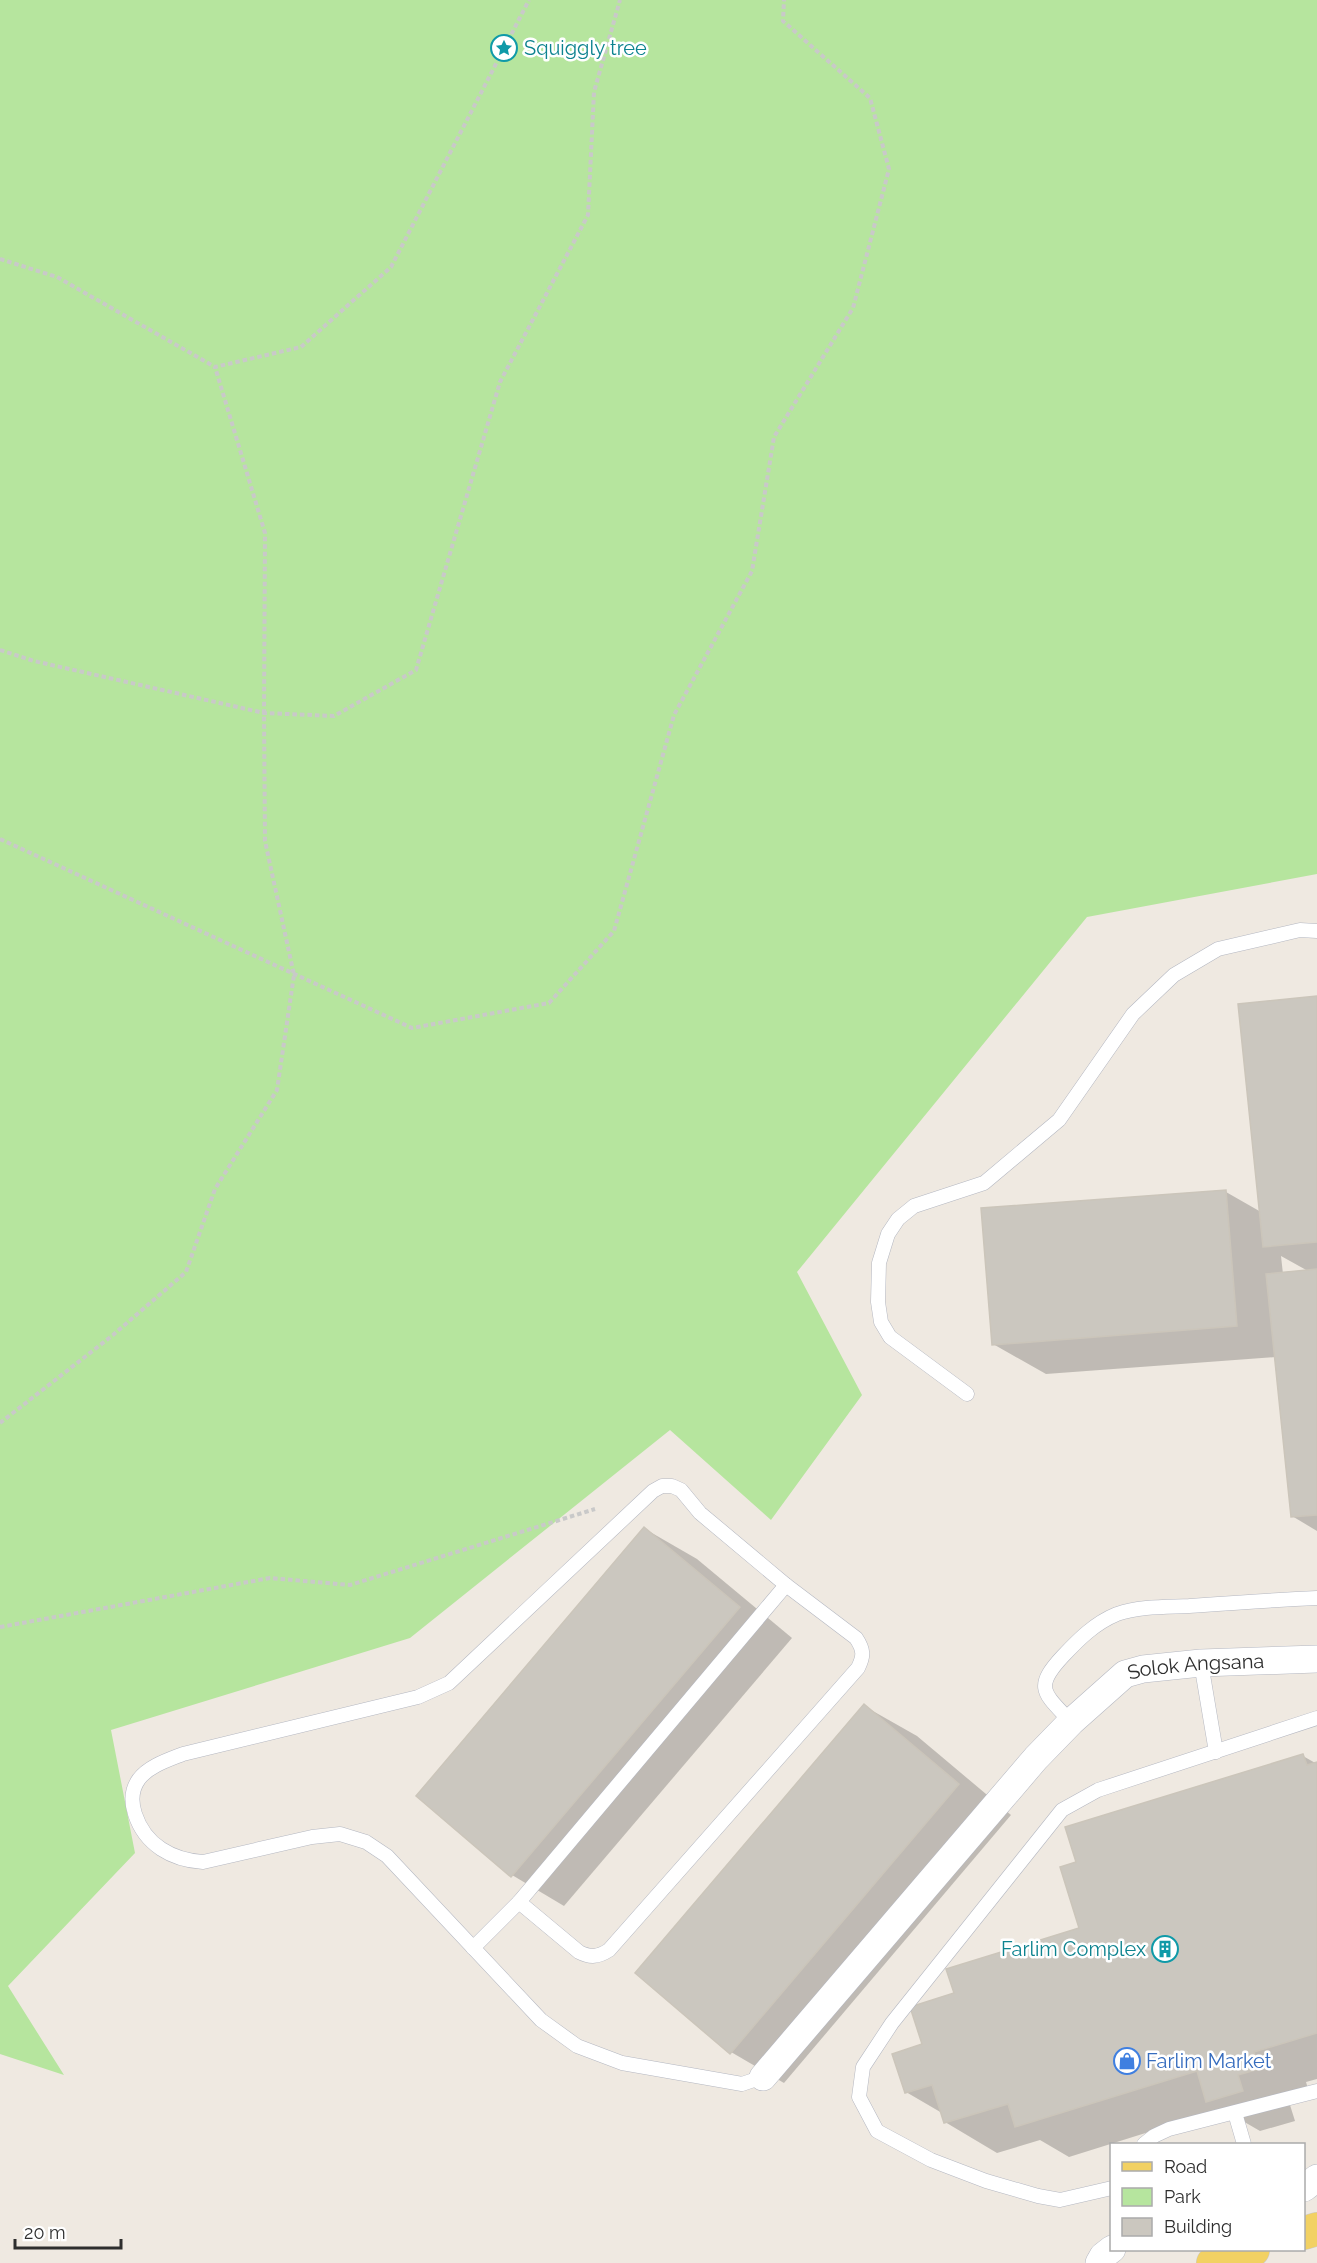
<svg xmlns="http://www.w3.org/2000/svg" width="1317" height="2263" font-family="Raleway,sans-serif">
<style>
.green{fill:#b6e59e}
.shadow{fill:#0003;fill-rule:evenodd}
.building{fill:#cbc7bf;stroke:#cbc5ba;stroke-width:1.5}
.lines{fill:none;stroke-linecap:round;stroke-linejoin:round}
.service-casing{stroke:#b4b7c1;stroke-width:15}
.minor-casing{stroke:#b4b7c1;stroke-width:28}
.primary-casing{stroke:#c9c9c9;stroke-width:34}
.path{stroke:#c9c9c9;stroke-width:4;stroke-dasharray:4.5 3;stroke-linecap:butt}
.service{stroke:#fff;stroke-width:14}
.minor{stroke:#fff;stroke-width:27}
.primary{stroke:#f2d163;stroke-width:33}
.labels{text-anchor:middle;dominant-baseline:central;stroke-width:5;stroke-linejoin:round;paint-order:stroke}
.culture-label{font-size:20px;fill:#0d838f;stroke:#fff;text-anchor:start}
.street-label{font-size:20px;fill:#2e2e2e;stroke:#fff}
.shop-label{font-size:20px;fill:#366cbe;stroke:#fff;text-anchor:start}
</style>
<rect width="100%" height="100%" fill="#efe9e1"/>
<polygon class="green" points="0,0 1317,0 1317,874 1087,917 797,1272 862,1395 771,1520 670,1430 410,1638 111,1730 135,1853 8,1986 64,2075 0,2054"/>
<g class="shadow">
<path d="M1317 997V1531L1292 1516 1276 1357 1046 1374 993 1344 1226 1192 1261 1212ZM1281 1256 1308 1271 1283 1274Z"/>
<polygon points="645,1529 697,1559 792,1638 564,1906 512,1875"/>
<polygon points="864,1706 917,1736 1011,1815 784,2083 731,2052"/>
<polygon points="1303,1756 1317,1764 1317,2079 1306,2082 1311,2099 1290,2105 1295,2121 1260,2131 1222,2109 1069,2157 1040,2140 997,2153 945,2122 942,2113 906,2092 924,2045 956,1994 1081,1929 1078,1863"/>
</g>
<g class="building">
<polygon points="1317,996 1317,1242 1263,1247 1238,1004"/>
<polygon points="1226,1190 1237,1326 992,1345 981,1208"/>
<polygon points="1317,1269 1317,1515 1291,1517 1266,1274"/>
<polygon points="644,1527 740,1607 511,1877 416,1796"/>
<polygon points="864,1704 959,1784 730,2054 635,1973"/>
<polygon points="1303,1754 1307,1765 1317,1762 1317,2033 1254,2052 1259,2069 1238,2075 1243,2091 1206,2102 1197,2071 1015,2127 1008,2104 944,2123 932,2085 905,2093 892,2054 922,2044 910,2007 954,1993 946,1969 1079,1928 1060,1867 1076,1862 1065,1827"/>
</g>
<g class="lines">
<defs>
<g id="service">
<polyline points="967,1394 890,1337 881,1322 878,1302 879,1263 888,1234 898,1219 914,1206 984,1183 1059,1120 1133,1014 1174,975 1218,949 1300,930 1317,931"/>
<polyline points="1201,1663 1216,1752"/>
<path d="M1071 1722C1044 1693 1033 1688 1063 1656 1079 1639 1095 1623 1117 1614 1140 1606 1166 1607 1189 1606 1232 1603 1274 1600 1317 1598"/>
<path d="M519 1902 579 1952C591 1958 598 1957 609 1950L858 1668C864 1656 864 1650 856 1638L786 1585 700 1513 681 1490 672 1486H662L653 1491 449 1683 418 1697 183 1754C168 1760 149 1766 139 1779 131 1790 131 1802 135 1814 145 1845 172 1860 203 1862L312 1837 340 1834 366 1842 387 1856 541 2020 577 2046 622 2063 742 2084 763 2077"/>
<polyline points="473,1948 519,1902 786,1585"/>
<polyline points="1235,2113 1244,2144"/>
<polyline points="1144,2144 1154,2136 1169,2129 1317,2091"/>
<polyline points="1112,2188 1060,2200 1038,2196 986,2181 931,2160 877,2131 859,2097 863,2067 892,2023 1062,1810 1098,1790 1317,1718"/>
</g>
<g id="minor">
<path id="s1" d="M763 2077 1036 1758 1071 1722 1125 1674 1143 1669 1201 1663 1317 1659"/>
<polyline points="1304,2188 1317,2178"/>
<polyline points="1099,2263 1103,2256 1112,2249"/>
</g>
<g id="primary">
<polyline points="1304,2233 1317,2229"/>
<polyline points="1213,2263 1253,2250"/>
</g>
</defs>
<use href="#service" class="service-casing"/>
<use href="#minor" class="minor-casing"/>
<use href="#primary" class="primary-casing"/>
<g class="path">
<polyline points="0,259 57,277 215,367 301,347 391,267 529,0"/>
<polyline points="0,650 34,661 264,713 334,716 416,670 500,382 588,215 594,92 620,0"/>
<polyline points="0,839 412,1028 549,1003 614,931 674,715 752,571 774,437 853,308 889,169 870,98 783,21 784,0"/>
<polyline points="0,1423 113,1335 186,1272 215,1189 277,1090 294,975 265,841 264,713 265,533 215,367"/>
<polyline points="0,1627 270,1578 350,1585 595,1509"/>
</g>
<use href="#service" class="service"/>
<use href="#minor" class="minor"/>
<use href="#primary" class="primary"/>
</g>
<defs>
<symbol id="sight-ring" viewBox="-11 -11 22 22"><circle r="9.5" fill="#fff" stroke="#0f9aa8" stroke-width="1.5"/><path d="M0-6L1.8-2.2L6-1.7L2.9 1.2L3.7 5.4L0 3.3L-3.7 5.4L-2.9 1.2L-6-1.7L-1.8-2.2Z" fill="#0f9aa8"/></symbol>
<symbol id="building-ring" viewBox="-11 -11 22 22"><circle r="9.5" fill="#fff" stroke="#0f9aa8" stroke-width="1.5"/><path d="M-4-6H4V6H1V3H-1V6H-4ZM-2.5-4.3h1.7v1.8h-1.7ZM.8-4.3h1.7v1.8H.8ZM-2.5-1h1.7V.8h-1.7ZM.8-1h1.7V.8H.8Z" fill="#0f9aa8"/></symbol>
<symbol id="shop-ring" viewBox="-11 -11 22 22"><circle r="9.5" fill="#fff" stroke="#3f7fe0" stroke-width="1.5"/><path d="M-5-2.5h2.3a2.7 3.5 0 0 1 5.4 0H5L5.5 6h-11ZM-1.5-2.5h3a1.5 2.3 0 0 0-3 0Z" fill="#3f7fe0"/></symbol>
</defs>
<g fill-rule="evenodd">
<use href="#sight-ring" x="489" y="33" width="30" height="30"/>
<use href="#building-ring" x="1150" y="1934" width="30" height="30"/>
<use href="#shop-ring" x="1112" y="2046" width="30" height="30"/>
</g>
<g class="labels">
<g class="culture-label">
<text x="524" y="48">Squiggly tree</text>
<text x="1146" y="1949" text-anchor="end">Farlim Complex</text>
</g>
<g class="street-label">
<text stroke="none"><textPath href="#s1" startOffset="614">Solok Angsana</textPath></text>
</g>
<g class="shop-label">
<text x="1146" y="2061">Farlim Market</text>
</g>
</g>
<rect x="1110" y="2143" width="195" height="108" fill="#ffffff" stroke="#ababab" stroke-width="1.5"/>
<rect x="1122" y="2162" width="30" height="9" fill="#f2d163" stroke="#ababab" stroke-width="1.5"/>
<text x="1164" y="2173" font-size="18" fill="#2e2e2e">Road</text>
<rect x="1122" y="2188" width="30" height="18" fill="#b6e59e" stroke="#ababab" stroke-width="1.5"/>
<text x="1164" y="2203" font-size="18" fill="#2e2e2e">Park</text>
<rect x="1122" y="2218" width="30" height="18" fill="#cbc7bf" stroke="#ababab" stroke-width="1.5"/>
<text x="1164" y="2233" font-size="18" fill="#2e2e2e">Building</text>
<path d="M15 2239v9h106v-9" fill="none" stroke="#2e2e2e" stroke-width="3"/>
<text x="24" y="2239" font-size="18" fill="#2e2e2e" stroke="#ffffff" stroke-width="4.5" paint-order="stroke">20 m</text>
</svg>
